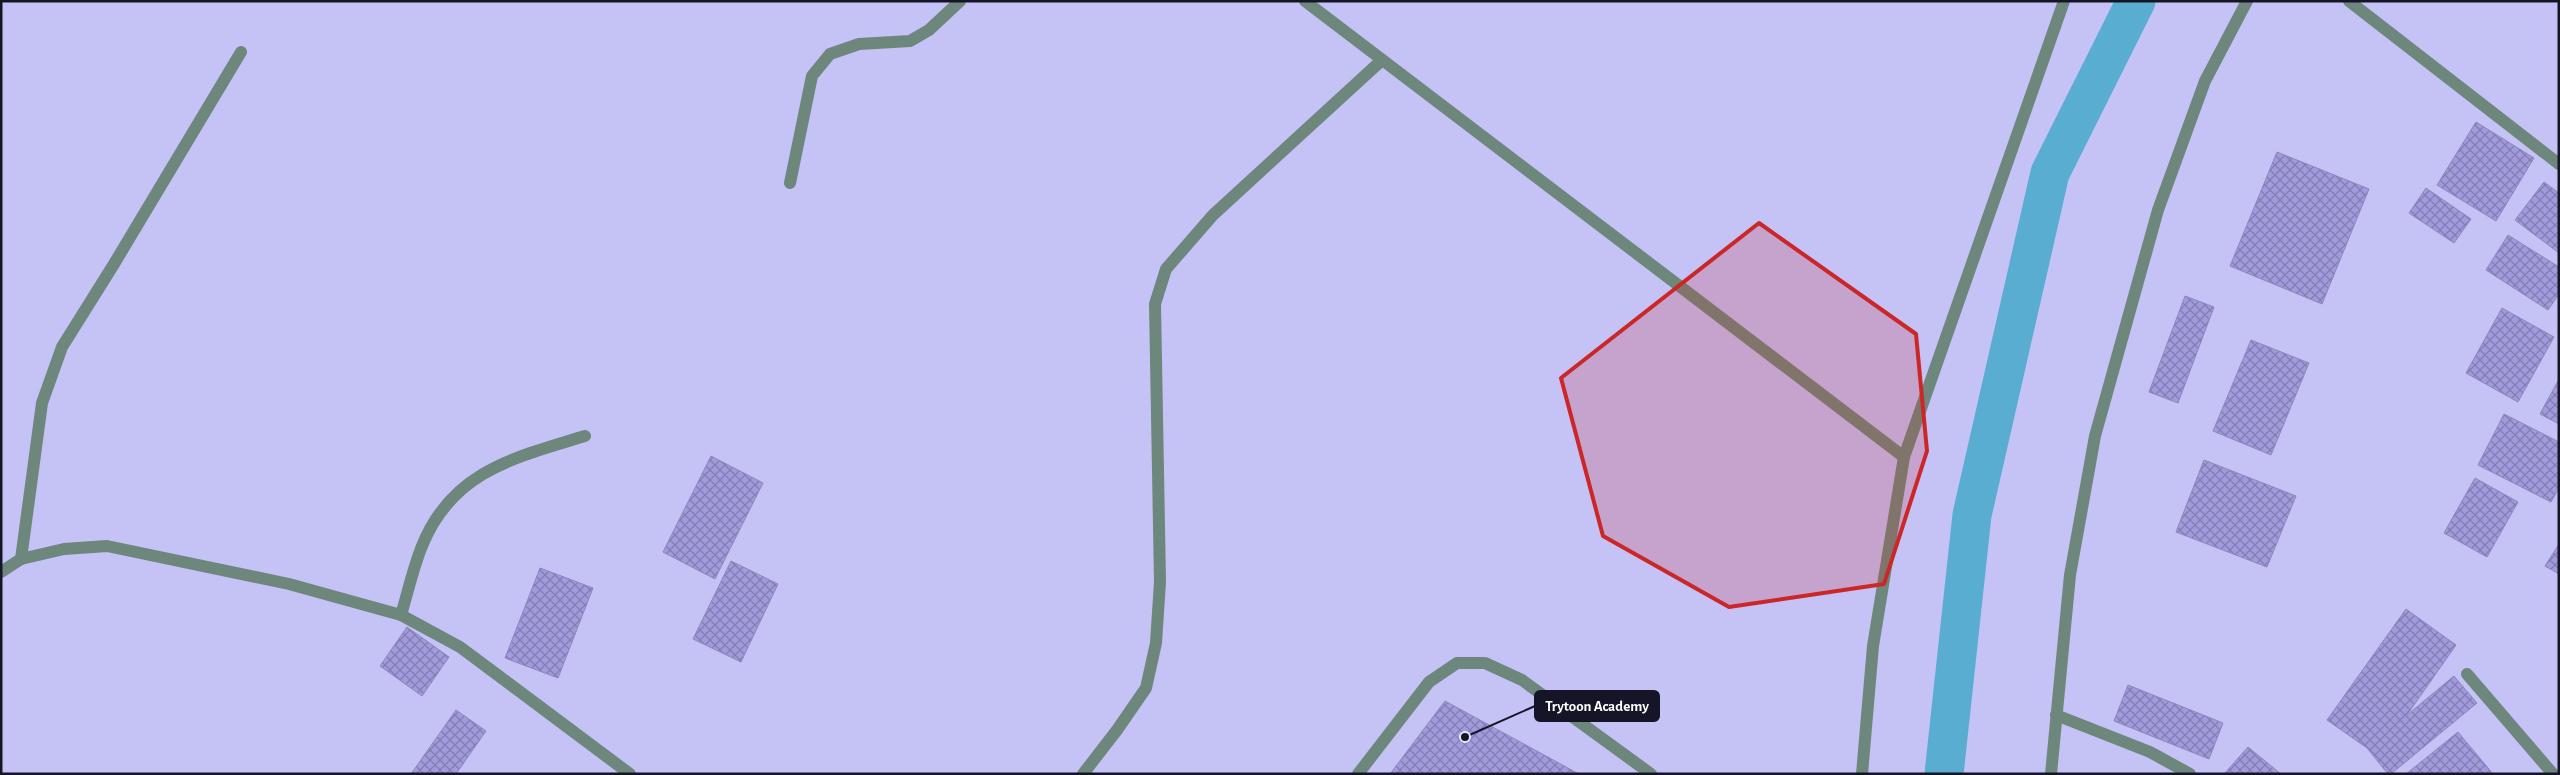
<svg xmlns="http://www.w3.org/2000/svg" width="2560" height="775" font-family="'Alegreya Sans',sans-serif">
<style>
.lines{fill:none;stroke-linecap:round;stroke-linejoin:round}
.canal{stroke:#59add0;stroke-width:39}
.building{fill:url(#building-cross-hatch);stroke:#8c88b9}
.service{stroke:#6e877c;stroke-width:12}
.minor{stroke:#6e877c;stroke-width:12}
.tertiary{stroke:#6e877c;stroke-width:12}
.marked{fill:#cc2728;fill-opacity:0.2;stroke:#cc2728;stroke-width:4;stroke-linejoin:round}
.leader{fill:none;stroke:#161427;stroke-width:2}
.callout-dot{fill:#161427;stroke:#e7e6fc;stroke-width:2}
.callout{fill:#161427;stroke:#161427;stroke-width:2}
.callout-label{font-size:15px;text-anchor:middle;font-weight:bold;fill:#fff}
</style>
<defs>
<pattern id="building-cross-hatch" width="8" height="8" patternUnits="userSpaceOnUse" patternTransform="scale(1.25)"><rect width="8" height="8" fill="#a19bdd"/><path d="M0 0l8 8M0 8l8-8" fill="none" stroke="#827db3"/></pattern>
</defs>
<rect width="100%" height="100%" fill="#c5c2f6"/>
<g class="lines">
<polyline class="canal" points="1944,774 1972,515 2050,173 2136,1"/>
</g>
<g class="building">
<polygon points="2476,122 2534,158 2496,221 2437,185"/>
<polygon points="2277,152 2369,189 2322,304 2230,266"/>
<polygon points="2544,182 2559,193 2559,253 2515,220"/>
<polygon points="2426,188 2471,219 2454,243 2409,213"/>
<polygon points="2508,235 2559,267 2559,294 2548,310 2486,270"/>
<polygon points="2185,296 2214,307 2178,403 2149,392"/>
<polygon points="2502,308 2554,337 2518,402 2466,373"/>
<polygon points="2251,340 2309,363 2271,455 2213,431"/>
<polygon points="2559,379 2559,424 2540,414"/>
<polygon points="2504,414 2559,442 2559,488 2551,502 2478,465"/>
<polygon points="711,456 763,483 715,579 663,552"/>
<polygon points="2204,460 2296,496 2267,567 2176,532"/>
<polygon points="2475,478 2518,502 2487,557 2444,533"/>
<polygon points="2559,544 2559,574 2545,566"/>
<polygon points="731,561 778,584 741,662 693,639"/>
<polygon points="540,568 593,588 558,678 505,658"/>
<polygon points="2406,609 2456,645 2407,715 2454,676 2477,703 2391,774 2388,774 2367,748 2327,720"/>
<polygon points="407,627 449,657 422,696 380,666"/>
<polygon points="2128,685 2223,723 2209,759 2114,721"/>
<polygon points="1445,701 1579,774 1390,774"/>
<polygon points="456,710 486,731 456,774 411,774"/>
<polygon points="2458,732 2493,774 2406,774"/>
<polygon points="2248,747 2281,774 2224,774"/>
</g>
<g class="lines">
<g class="service">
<polyline points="2467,674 2553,774"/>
<polyline points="2056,715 2150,752 2190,774"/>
<polyline points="1358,774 1429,682 1457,663 1485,663 1522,680 1651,774"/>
</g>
<g class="minor">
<polyline points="2349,1 2559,164"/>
<polyline points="790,183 812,76 830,54 859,44 910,41 929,30 960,1"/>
<polyline points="21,559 42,403 62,347 114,264 241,52"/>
<polyline points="1,572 21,559 64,549 107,546 289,584 401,615 460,647 630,774"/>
<path d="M401 615C408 592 413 568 422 546 452 471 516 457 585 436"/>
<polyline points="1083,774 1117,730 1146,688 1156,643 1160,582 1155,304 1166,269 1213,215 1382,60"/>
</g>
<g class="tertiary">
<polyline points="1305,1 1904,457"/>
<polyline points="1862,774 1873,646 1904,457 2064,1"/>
<polyline points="2051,774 2070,575 2095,436 2158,210 2205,81 2247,1"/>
</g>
</g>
<path class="marked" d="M1759 223 1916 334 1927 451 1884 584 1729 607 1603 536 1561 378Z"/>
<path class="leader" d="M1465 737L1535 706"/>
<circle class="callout-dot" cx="1465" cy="737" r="5"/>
<rect class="callout" x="1535" y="691" width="124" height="30" rx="5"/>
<g class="callout-label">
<text x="1597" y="711">Trytoon Academy</text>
</g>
<rect width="2560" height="775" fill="none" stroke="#161427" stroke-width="5"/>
</svg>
